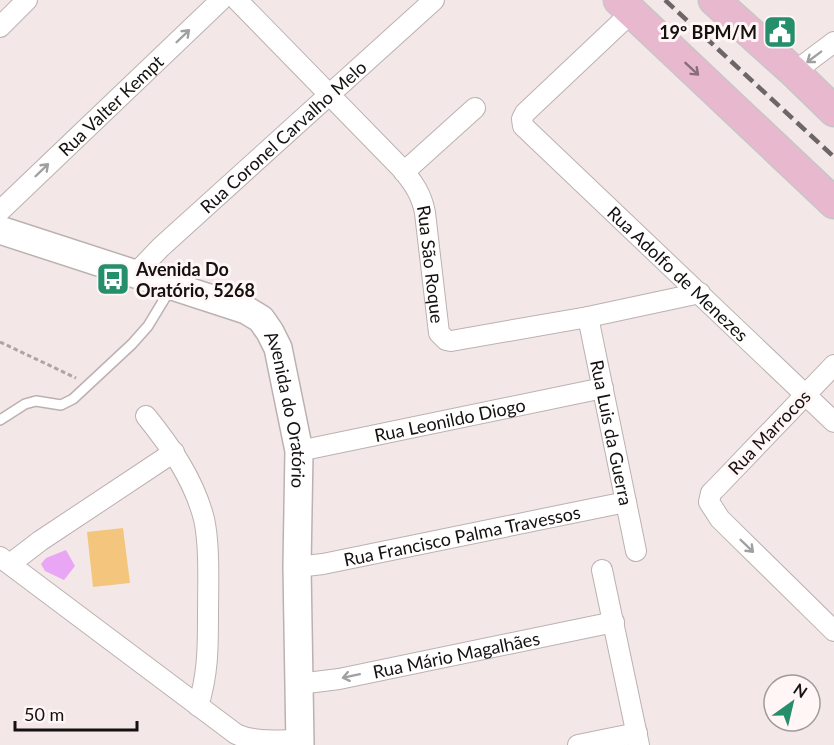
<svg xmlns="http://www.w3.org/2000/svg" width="834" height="745" font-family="Lato,sans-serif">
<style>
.green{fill:#f4c67d}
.water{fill:#e9a6f5}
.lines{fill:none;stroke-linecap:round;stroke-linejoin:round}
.lane-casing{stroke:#bcb1b1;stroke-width:12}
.street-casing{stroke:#bcb1b1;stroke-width:22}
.secondary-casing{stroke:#bcb1b1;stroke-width:30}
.primary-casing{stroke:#c7c6c6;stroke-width:33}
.path{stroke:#ada4a3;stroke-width:3;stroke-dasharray:4.5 3;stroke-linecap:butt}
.lane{stroke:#fff;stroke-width:9}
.street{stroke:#fff;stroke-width:20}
.secondary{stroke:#fff;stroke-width:27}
.primary{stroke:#e8b8cf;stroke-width:30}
.rail{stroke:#6d6666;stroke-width:4.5;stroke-dasharray:12 6;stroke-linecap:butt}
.oneway{stroke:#a1a0a0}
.oneway2{stroke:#896d7a}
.labels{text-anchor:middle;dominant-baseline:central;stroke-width:6;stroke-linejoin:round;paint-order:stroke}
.poi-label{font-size:18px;font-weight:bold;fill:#151111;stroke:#fff6f5;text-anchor:end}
.street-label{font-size:18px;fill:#151111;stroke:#fff6f5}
</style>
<rect width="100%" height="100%" fill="#f3e8e7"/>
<polygon class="green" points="123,528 130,583 93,587 87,532"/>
<polygon class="water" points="66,550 75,566 64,580 45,571 41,564 46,558"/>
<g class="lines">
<defs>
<polyline id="lane" points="0,420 25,404 36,401 61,405 73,399 132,344 148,326 171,288"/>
<g id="street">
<path id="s1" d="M237 0 401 168C413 182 422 195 425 213L439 333 446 340 451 341 588 317 700 293"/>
<path id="s2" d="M632 12 525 113 522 119 523 126 834 422"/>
<polyline points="0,27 27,0"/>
<polyline points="794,72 834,42"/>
<polyline points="404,172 475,108"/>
<path id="s3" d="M0 211 221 0"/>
<path id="s4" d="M135 274 161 247 434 0"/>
<path id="s5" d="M588 317 636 551"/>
<polyline points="834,365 718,486 711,493 709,502 720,519 834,631"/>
<path d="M146 416C171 447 194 480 204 519 210 546 208 587 208 615 208 647 208 675 198 706"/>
<path id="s6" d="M299 451 603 388"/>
<path d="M0 557 236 734C256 743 278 740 300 740"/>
<polyline points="10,564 40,541 174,452"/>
<path id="s7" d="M297 567 323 564 626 502"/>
<polyline points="602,570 639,745"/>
<path id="s8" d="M299 684 339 679 614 622"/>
<polyline points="578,745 637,733"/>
</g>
<g id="secondary">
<path id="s9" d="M0 230 246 310 261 319 270 332 278 348 299 451 297 567 300 745"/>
</g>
<g id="primary">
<polyline points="619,0 834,203"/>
<polyline points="714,0 794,72 834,111"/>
</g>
</defs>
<use href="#lane" class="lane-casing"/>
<use href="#street" class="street-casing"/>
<use href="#secondary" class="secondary-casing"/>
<use href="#primary" class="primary-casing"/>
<polyline class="path" points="0,342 76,378"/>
<use href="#lane" class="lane"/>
<use href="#street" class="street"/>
<use href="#secondary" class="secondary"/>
<use href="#primary" class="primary"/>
<polyline class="rail" points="665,0 834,157"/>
</g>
<defs><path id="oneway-shaft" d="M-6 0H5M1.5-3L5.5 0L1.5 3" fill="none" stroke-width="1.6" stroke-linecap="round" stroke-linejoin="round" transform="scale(1.5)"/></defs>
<g class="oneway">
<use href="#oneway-shaft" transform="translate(183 36) rotate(-44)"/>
<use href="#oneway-shaft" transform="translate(814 57) rotate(143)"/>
<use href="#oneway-shaft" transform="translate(42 170) rotate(-44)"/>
<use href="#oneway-shaft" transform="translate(747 546) rotate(44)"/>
<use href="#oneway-shaft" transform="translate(351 676) rotate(168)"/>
</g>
<use class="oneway2" href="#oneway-shaft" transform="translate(692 69) rotate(43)"/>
<defs>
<symbol id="civic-square" viewBox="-11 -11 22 22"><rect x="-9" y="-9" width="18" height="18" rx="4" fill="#258e6b" stroke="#fff6f5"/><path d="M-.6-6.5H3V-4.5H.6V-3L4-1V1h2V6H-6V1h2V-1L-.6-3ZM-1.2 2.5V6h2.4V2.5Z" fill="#fff"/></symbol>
<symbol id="bus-square" viewBox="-11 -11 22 22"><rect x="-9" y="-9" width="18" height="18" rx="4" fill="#258e6b" stroke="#fff6f5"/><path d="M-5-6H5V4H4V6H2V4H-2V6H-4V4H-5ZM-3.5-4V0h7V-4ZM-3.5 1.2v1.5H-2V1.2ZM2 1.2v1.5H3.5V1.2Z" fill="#fff"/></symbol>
</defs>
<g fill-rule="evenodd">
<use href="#civic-square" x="761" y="13" width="38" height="38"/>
<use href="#bus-square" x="94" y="260" width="38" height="38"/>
</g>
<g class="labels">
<g class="poi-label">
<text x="757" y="32">19º BPM/M</text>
<text x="136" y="269" text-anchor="start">Avenida Do<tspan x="136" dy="21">Oratório, 5268</tspan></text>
</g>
<g class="street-label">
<text stroke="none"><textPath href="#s3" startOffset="153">Rua Valter Kempt</textPath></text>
<text stroke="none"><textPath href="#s4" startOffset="202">Rua Coronel Carvalho Melo</textPath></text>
<text stroke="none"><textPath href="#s1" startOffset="338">Rua São Roque</textPath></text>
<text stroke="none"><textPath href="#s2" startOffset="375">Rua Adolfo de Menezes</textPath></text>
<text stroke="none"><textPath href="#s9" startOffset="372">Avenida do Oratório</textPath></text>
<text stroke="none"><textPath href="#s6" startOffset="154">Rua Leonildo Diogo</textPath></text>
<text transform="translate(769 432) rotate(-46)">Rua Marrocos</text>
<text stroke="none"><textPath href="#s5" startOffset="118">Rua Luis da Guerra</textPath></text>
<text stroke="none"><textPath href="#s7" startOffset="168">Rua Francisco Palma Travessos</textPath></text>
<text stroke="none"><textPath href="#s8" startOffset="160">Rua Mário Magalhães</textPath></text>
</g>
</g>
<g transform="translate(792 703) rotate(34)"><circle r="28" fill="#fff6f5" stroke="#a19a9a" stroke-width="1.5"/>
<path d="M0-4.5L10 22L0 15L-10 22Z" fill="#258e6b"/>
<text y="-9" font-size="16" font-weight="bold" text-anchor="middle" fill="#151111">N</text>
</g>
<path d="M15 721v9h122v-9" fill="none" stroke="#151111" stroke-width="3"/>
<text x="24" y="721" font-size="18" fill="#151111" stroke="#fff6f5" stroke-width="4.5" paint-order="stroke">50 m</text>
</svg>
